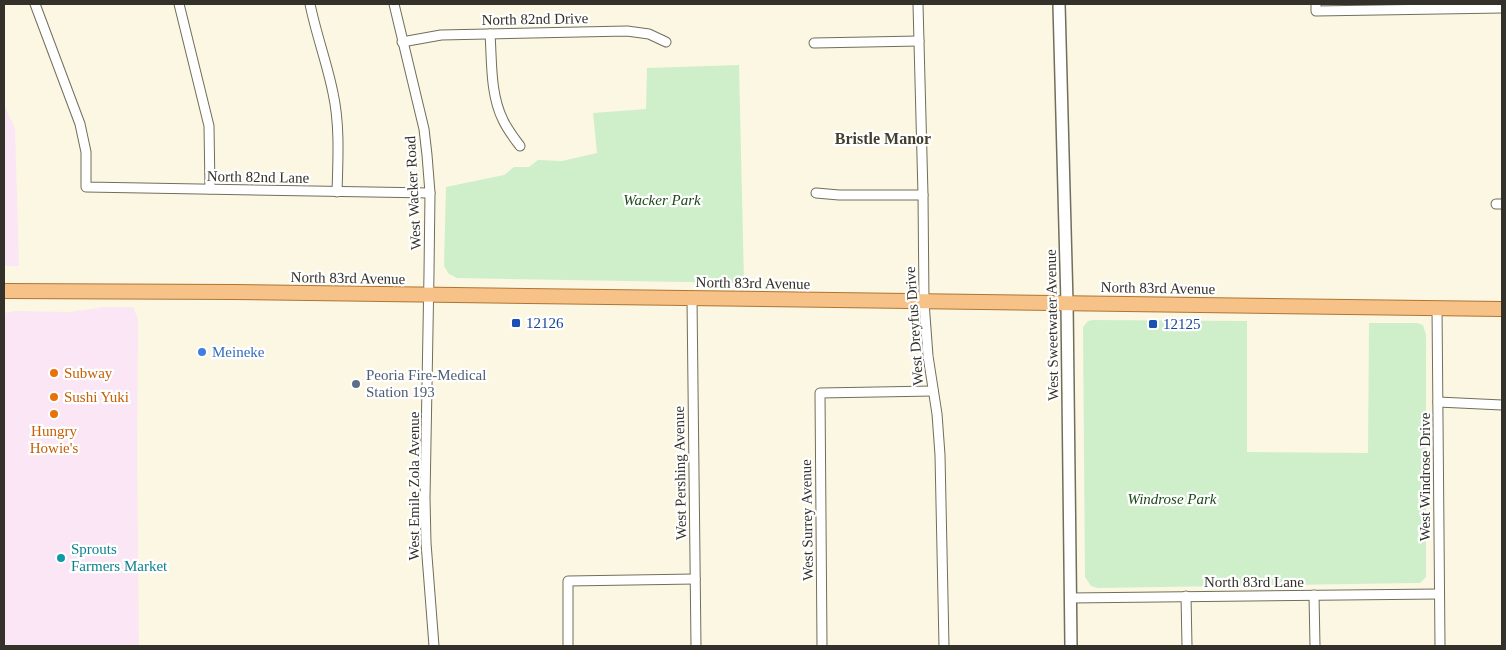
<svg xmlns="http://www.w3.org/2000/svg" width="1506" height="650" font-family="Georgia,serif">
<style>
.commercial{fill:#fae6f5}
.green{fill:#ceefca}
.lines{fill:none;stroke-linecap:round;stroke-linejoin:round}
.minor-casing{stroke:#716e5b;stroke-width:11}
.tertiary-casing{stroke:#716e5b;stroke-width:14}
.primary-casing{stroke:#ae7533;stroke-width:16}
.minor{stroke:#fff;stroke-width:9}
.tertiary{stroke:#fff;stroke-width:11}
.primary{stroke:#f6c288;stroke-width:14}
.transit-dot{fill:#1a4fb4;stroke:#fff;stroke-width:2}
.shop-dot{fill:#3f7fe0;stroke:#fff;stroke-width:2}
.food-dot{fill:#e8710a;stroke:#fff;stroke-width:2}
.service-dot{fill:#5c6f8a;stroke:#fff;stroke-width:2}
.culture-dot{fill:#0f9aa8;stroke:#fff;stroke-width:2}
.labels{text-anchor:middle;dominant-baseline:central;stroke-width:4.5;stroke-linejoin:round;paint-order:stroke}
.street-label{font-size:15px;fill:#333129;stroke:#fff}
.park-label{font-size:15px;font-style:italic;fill:#194b15;stroke:#fff}
.transit-label{font-size:15px;fill:#164399;stroke:#fff;text-anchor:start}
.shop-label{font-size:15px;fill:#366cbe;stroke:#fff;text-anchor:start}
.food-label{font-size:15px;fill:#c56008;stroke:#fff;text-anchor:start}
.service-label{font-size:15px;fill:#4e5e75;stroke:#fff;text-anchor:start}
.culture-label{font-size:15px;fill:#0d838f;stroke:#fff;text-anchor:start}
.neighbourhood-label{font-size:16px;font-weight:bold;fill:#423f2e;stroke:#fff}
</style>
<rect width="100%" height="100%" fill="#fcf7e2"/>
<g class="commercial">
<polygon points="4,104 15,129 19,266 4,266"/>
<polygon points="104,307 133,307 138,320 137,454 139,646 4,646 4,313 15,311 70,312"/>
</g>
<g class="green">
<polygon points="739,65 744,283 457,278 449,274 444,266 446,187 504,175 514,167 529,167 538,160 562,161 597,153 593,113 646,109 647,68"/>
<polygon points="1093,320 1247,321 1247,452 1368,453 1369,323 1417,323 1423,325 1426,335 1426,577 1420,583 1415,583 1098,588 1091,586 1085,577 1083,327 1088,321"/>
</g>
<g class="lines">
<defs>
<g id="minor">
<polyline points="35,4 80,124 86,152 86,187 430,193"/>
<polyline points="179,4 209,126 210,189"/>
<path d="M310 4C316 34 327 63 333 93 340 125 338 159 337 192"/>
<polyline points="394,4 424,129 427,155 430,193 429,273 425,498 426,543 434,646"/>
<polyline points="918,4 923,195 924,302 928,356 937,414 940,455 944,646"/>
<polyline points="1316,4 1316,11 1502,8"/>
<path d="M490 34C492 61 490 94 503 120 507 129 514 138 520 146"/>
<polyline points="402,42 441,35 627,31 649,34 666,42"/>
<polyline points="814,43 919,41"/>
<polyline points="816,193 839,195 923,195"/>
<polyline points="1496,204 1502,204"/>
<polyline points="692,299 696,646"/>
<polyline points="1437,307 1440,646"/>
<polyline points="1438,402 1502,405"/>
<polyline points="1314,595 1315,646"/>
<polyline points="1186,596 1187,646"/>
<polyline points="1070,598 1439,594"/>
<polyline points="568,646 568,581 695,579"/>
<polyline points="822,646 820,393 933,391"/>
</g>
<polyline id="tertiary" points="1059,4 1067,303 1071,646"/>
<polyline id="primary" points="4,291 234,292 1502,309"/>
</defs>
<use href="#minor" class="minor-casing"/>
<use href="#tertiary" class="tertiary-casing"/>
<use href="#primary" class="primary-casing"/>
<use href="#minor" class="minor"/>
<use href="#tertiary" class="tertiary"/>
<use href="#primary" class="primary"/>
</g>
<g class="transit-dot">
<rect x="511" y="318" width="10" height="10" rx="2.5"/>
<rect x="1148" y="319" width="10" height="10" rx="2.5"/>
</g>
<circle class="shop-dot" cx="202" cy="352" r="5"/>
<g class="food-dot">
<circle cx="54" cy="373" r="5"/>
<circle cx="54" cy="397" r="5"/>
<circle cx="54" cy="414" r="5"/>
</g>
<circle class="service-dot" cx="356" cy="384" r="5"/>
<circle class="culture-dot" cx="61" cy="558" r="5"/>
<g class="labels">
<g class="street-label">
<text transform="translate(535 19) rotate(-1)">North 82nd Drive</text>
<text transform="translate(258 177) rotate(1)">North 82nd Lane</text>
<text transform="translate(413 193) rotate(-93)">West Wacker Road</text>
<text transform="translate(348 278) rotate(1)">North 83rd Avenue</text>
<text transform="translate(753 283) rotate(1)">North 83rd Avenue</text>
<text transform="translate(1158 288) rotate(1)">North 83rd Avenue</text>
<text transform="translate(1052 325) rotate(-91)">West Sweetwater Avenue</text>
<text transform="translate(914 326) rotate(-94)">West Dreyfus Drive</text>
<text transform="translate(680 473) rotate(-91)">West Pershing Avenue</text>
<text transform="translate(1425 477) rotate(-90)">West Windrose Drive</text>
<text transform="translate(414 486) rotate(-90)">West Emile Zola Avenue</text>
<text transform="translate(807 520) rotate(-91)">West Surrey Avenue</text>
<text x="1254" y="582">North 83rd Lane</text>
</g>
<g class="park-label">
<text x="662" y="200">Wacker Park</text>
<text x="1172" y="499">Windrose Park</text>
</g>
<g class="transit-label">
<text x="526" y="323">12126</text>
<text x="1163" y="324">12125</text>
</g>
<g class="shop-label">
<text x="212" y="352">Meineke</text>
</g>
<g class="food-label">
<text x="64" y="373">Subway</text>
<text x="64" y="397">Sushi Yuki</text>
<text x="54" y="431" text-anchor="middle">Hungry<tspan x="54" dy="17">Howie's</tspan></text>
</g>
<g class="service-label">
<text x="366" y="375">Peoria Fire-Medical<tspan x="366" dy="17">Station 193</tspan></text>
</g>
<g class="culture-label">
<text x="71" y="549">Sprouts<tspan x="71" dy="17">Farmers Market</tspan></text>
</g>
<g class="neighbourhood-label">
<text x="883" y="138">Bristle Manor</text>
</g>
</g>
<rect width="1506" height="650" fill="none" stroke="#333129" stroke-width="10"/>
</svg>
